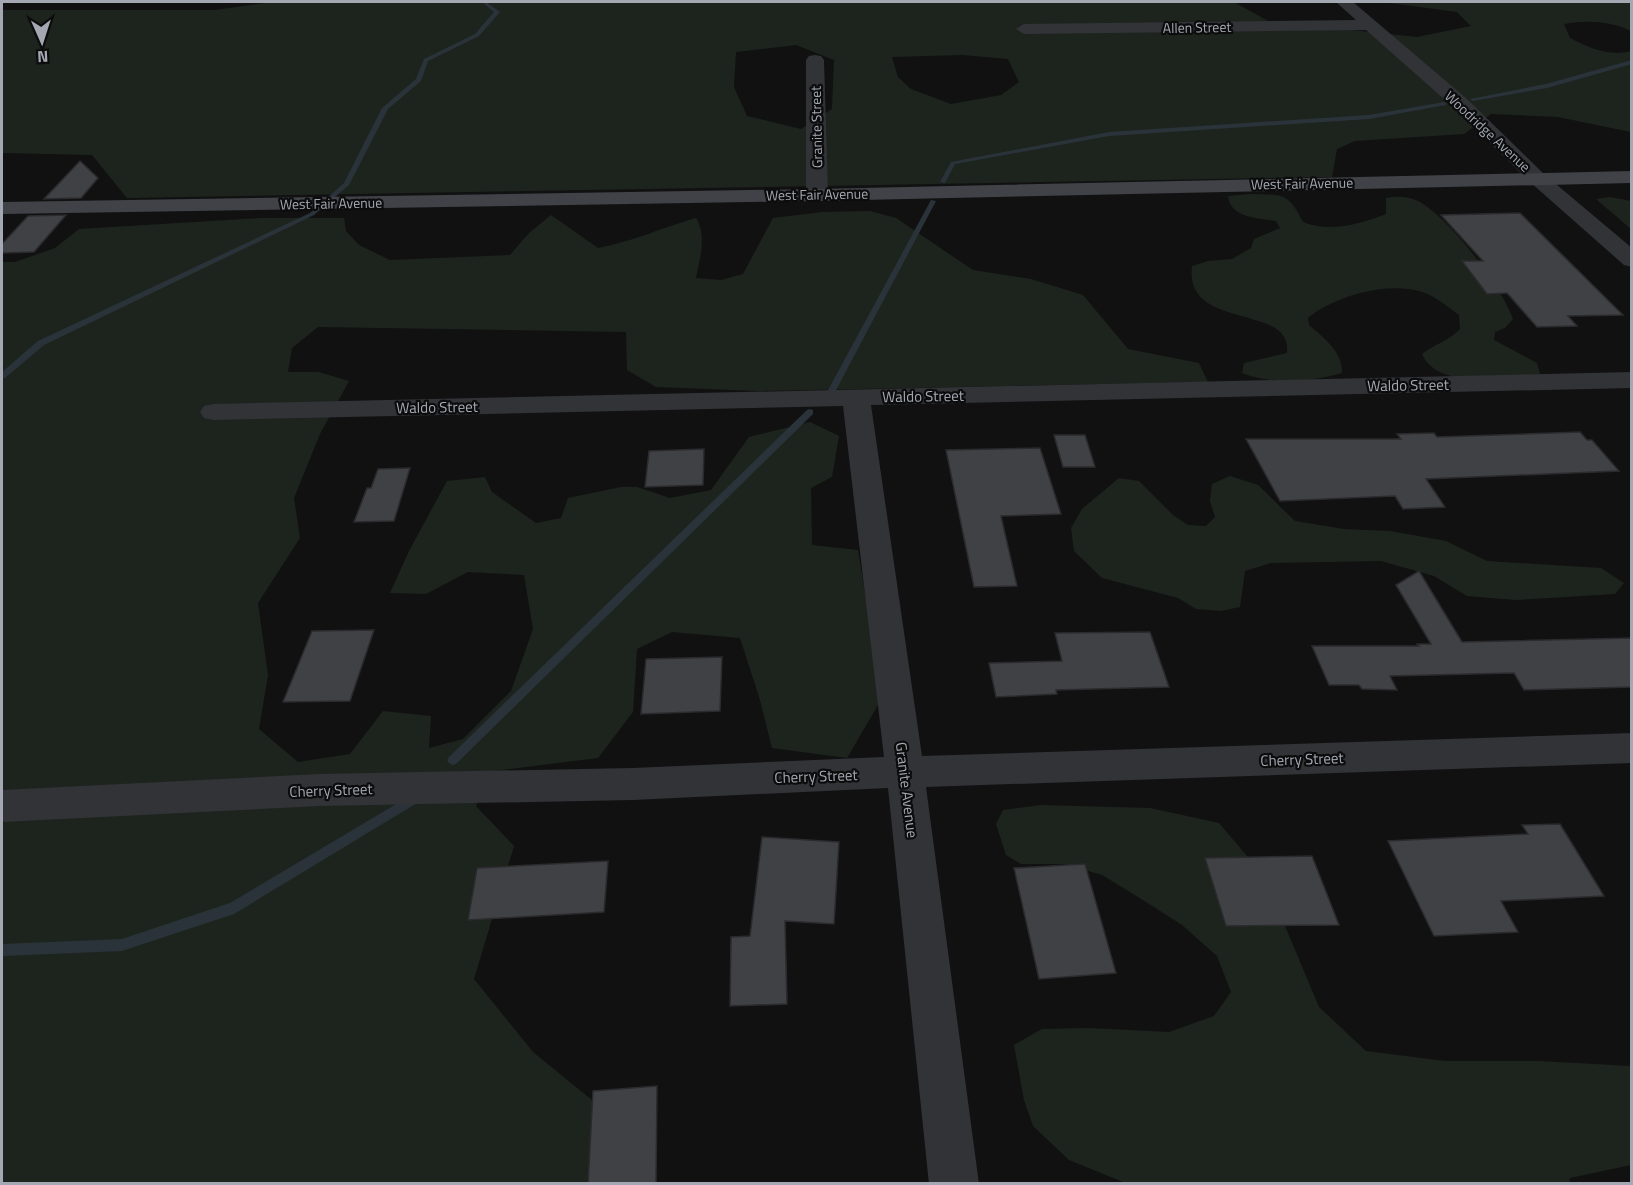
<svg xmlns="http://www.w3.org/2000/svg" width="1633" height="1185" font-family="'Titillium Web',sans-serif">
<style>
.green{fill:#1d241e;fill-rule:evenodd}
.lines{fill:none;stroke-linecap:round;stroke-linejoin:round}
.stream{fill:#2b333a;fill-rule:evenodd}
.building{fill:#404145;stroke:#2b2b2e;stroke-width:1.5}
.street{fill:#323337;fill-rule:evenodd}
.secondary{fill:#404247;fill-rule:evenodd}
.labels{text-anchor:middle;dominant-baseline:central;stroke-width:4.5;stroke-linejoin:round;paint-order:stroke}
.far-street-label{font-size:14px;fill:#a3a8b2;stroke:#0c0c0d}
.street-label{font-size:15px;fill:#a3a8b2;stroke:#0c0c0d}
</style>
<rect width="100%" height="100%" fill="#111112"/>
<g class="green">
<path d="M273 2H1234L1268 21 1417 37 1471 26 1457 12 1382 2H1631V31C1611 21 1587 20 1564 24L1570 38C1589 48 1611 57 1631 51V132L1558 117 1491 114 1464 134 1355 141 1337 149 1332 177 127 198 92 155 2 153V10H215ZM796 45 834 60 832 109 801 129 747 116 734 87 736 52ZM963 55 1008 59 1019 82 1001 95 951 104 911 89 898 77 892 57Z"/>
<path d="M1251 194C1283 195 1288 192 1303 222 1328 233 1361 224 1386 214V198C1397 196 1407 196 1418 201 1450 218 1501 286 1513 319L1505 328 1495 332 1494 340 1537 363 1540 374C1507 377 1438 391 1422 354 1435 344 1449 341 1460 329L1459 315C1446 306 1435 295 1419 291 1386 282 1334 296 1308 318L1309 325C1324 338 1343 352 1342 373 1312 382 1271 385 1242 373L1244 363 1287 353C1293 302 1184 332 1192 266L1208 261 1232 259 1251 248 1254 239 1280 228 1276 221C1258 218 1230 218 1228 196Z"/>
<polygon points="1610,197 1631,201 1631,229 1596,199"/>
<path d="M870 211 896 218 973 270 1031 279 1083 295 1128 349 1199 363 1208 382 759 391 656 387 627 370 626 332 318 327 292 348 288 372H319L349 381 320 434 294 498 300 538 258 603 268 675 259 729 298 762 350 754 383 711 431 716 429 748 463 739 511 691 533 629 524 575 468 572 426 594 390 593 409 551 447 481 485 477 492 492 536 523 561 518 568 498 621 487H637L670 498 711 490 749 437 810 422 839 436 832 477 811 488 812 545 858 550 882 698 847 758 772 748 760 700 740 638 672 632 637 649 633 712 598 758 493 771 476 806 514 846 474 979 533 1052 625 1127 655 1183H2V262H15L55 248 79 229 261 218H344L346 231 359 245 390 260 510 255 528 234 551 215 598 248C632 242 663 227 696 218 707 236 700 258 696 278L721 280 743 274 773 218 822 212Z"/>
<polygon points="1230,476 1258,485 1295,521 1344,529 1390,531 1446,541 1487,561 1601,568 1624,583 1615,594 1516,600 1467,596 1434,576 1381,561 1271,563 1245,571 1240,607 1221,611 1196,609 1178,598 1102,578 1074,551 1071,528 1082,509 1119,478 1139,481 1173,515 1188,525 1206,526 1215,517 1210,501 1212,484"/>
<polygon points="1041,805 1150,808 1219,823 1264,876 1319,1007 1366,1051 1445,1061 1538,1061 1631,1066 1631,1165 1570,1178 1569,1184 1128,1184 1069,1160 1033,1126 1024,1100 1014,1045 1042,1029 1089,1028 1169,1032 1214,1016 1231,992 1217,956 1182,925 1143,900 1102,875 1064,864 1021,864 1006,855 996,824 1003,810"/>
</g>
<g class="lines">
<g class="stream">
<polygon points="482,2 486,2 500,12 479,36 428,61 421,81 388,109 349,185 314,215 44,345 5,378 2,378 2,372 38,341 310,213 344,183 382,108 416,79 424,59 475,34 494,12"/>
<polygon points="1632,60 1632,64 1547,88 1473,101 1470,99 1546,84"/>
<polygon points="1444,102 1447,104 1446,105 1369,119 1109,136 955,164 945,183 940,182 951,162 1109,132 1369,115"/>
<polygon points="931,200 936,201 835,392 831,395 828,394 827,392"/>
<polygon points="810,409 813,410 813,414 457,763 453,765 449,763 447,760 449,757 807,410"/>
<polygon points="413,794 417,795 419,799 417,803 234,914 122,951 2,956 2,944 122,939 230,903"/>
</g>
</g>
<g class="building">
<polygon points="80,161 98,178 81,198 44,199"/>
<polygon points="1520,213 1623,315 1568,316 1577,326 1537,327 1507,293 1487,294 1462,261 1483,261 1441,215"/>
<polygon points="66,215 34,252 2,253 2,244 28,216"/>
<polygon points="1580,432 1587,440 1592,440 1619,471 1426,479 1445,507 1403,509 1395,496 1280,501 1246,439 1401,439 1397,434 1434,433 1437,437"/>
<polygon points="1054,435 1085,435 1095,467 1063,467"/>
<polygon points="1040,448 1061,514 1001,516 1017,586 974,587 946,450"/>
<polygon points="704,449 703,485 645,487 649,451"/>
<polygon points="410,468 394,521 354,522 367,488 371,488 378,469"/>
<polygon points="1419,571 1462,642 1632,638 1632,687 1524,690 1514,673 1390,676 1397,690 1362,689 1359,685 1329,685 1312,646 1419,646 1417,644 1431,644 1396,585"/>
<polygon points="374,630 350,701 283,702 312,631"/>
<polygon points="1150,632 1169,687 1056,690 1057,694 996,697 989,663 1062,661 1055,633"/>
<polygon points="722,657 720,711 641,714 646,659"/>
<polygon points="1560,824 1604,896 1501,901 1518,932 1434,936 1388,841 1528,834 1522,825"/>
<polygon points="762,837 839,842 834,924 785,921 787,1004 730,1006 731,937 750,936"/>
<polygon points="1312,856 1339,925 1226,926 1205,858"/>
<polygon points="608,861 604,912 468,920 477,868"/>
<polygon points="1085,864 1116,973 1039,979 1014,868"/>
<polygon points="657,1086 656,1184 588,1184 593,1091"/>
</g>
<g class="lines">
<g class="street">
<polygon points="1336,2 1353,2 1467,99 1544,174 1632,248 1632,267 1624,265 1530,182 1453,107 1366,30 1024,34 1016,29 1024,24 1356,20"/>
<polygon points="815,55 821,56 824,60 828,195 824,199 817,201 810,199 806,195 806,60 809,56"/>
<polygon points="1632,372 1632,388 871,405 922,756 1632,733 1632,763 926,787 979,1184 929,1184 888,788 633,800 320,806 2,822 2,790 320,774 633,768 884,757 843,406 214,420 204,418 200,412 204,406 214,404"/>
</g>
<polygon class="secondary" points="1632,171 1632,183 817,201 2,214 2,202 817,189"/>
</g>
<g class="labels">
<g class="far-street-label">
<text transform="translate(1197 27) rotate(-1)">Allen Street</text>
<text transform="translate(816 127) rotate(-91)">Granite Street</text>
<text transform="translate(1488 131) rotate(43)">Woodridge Avenue</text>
<text transform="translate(1302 183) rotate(-1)">West Fair Avenue</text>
<text transform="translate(817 194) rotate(-1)">West Fair Avenue</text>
<text transform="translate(331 203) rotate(-1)">West Fair Avenue</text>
</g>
<g class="street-label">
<text transform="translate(1408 385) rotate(-1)">Waldo Street</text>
<text transform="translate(923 396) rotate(-1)">Waldo Street</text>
<text transform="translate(437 407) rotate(-1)">Waldo Street</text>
<text transform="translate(1302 759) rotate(-2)">Cherry Street</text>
<text transform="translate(816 776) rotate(-2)">Cherry Street</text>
<text transform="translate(331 790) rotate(-2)">Cherry Street</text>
<text transform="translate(907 790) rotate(83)">Granite Avenue</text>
</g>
</g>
<rect width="1633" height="1185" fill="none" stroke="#a3a8b2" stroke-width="6"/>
<g transform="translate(42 42) rotate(177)" stroke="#0c0c0d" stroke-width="4.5" paint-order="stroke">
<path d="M0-4.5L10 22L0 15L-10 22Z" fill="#a3a8b2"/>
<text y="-9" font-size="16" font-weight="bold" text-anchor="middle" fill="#a3a8b2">N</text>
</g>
</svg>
